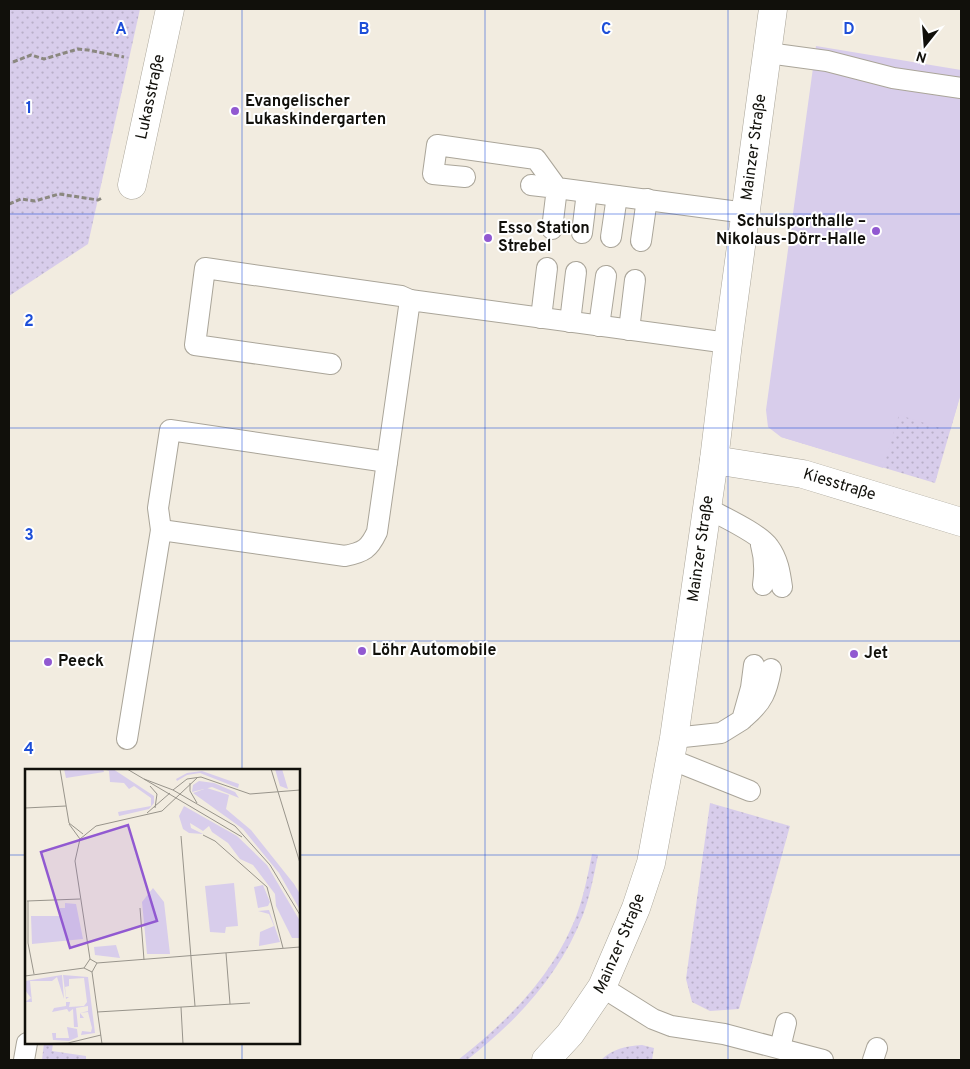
<svg xmlns="http://www.w3.org/2000/svg" width="970" height="1069" font-family="Overpass,sans-serif">
<style>
.grass{fill:url(#grass-dots)}
.garden{fill:#d8cdeb}
.lines{fill:none;stroke-linecap:round;stroke-linejoin:round}
.lane-casing{stroke:#aaa599;stroke-width:22}
.street-casing{stroke:#aaa599;stroke-width:29}
.secondary-casing{stroke:#aaa599;stroke-width:29}
.path{stroke:#8b887f;stroke-width:3;stroke-dasharray:5 2.5;stroke-linecap:butt}
.lane{stroke:#fff;stroke-width:20}
.street{stroke:#fff;stroke-width:28}
.secondary{stroke:#fff;stroke-width:28}
.grid{fill:none;stroke:#1d4ed8;stroke-width:1;stroke-opacity:0.55}
.poi-dot{fill:#9159d1;stroke:#fff;stroke-width:2}
.labels{text-anchor:middle;dominant-baseline:central;stroke-width:4;stroke-linejoin:round;paint-order:stroke}
.street-label{font-size:16px;fill:#11100b;stroke:#fff}
.poi-label{font-size:16px;font-weight:bold;fill:#11100b;stroke:#fff;text-anchor:start}
.inset-road{fill:none;stroke:#98948b;stroke-width:1}
.view{fill:#9159d1;fill-opacity:0.15;stroke:#9159d1;stroke-width:2.5}
.inset-edge{fill:none;stroke:#11100b;stroke-width:2.5}
.grid-label{font-size:16px;text-anchor:middle;font-weight:bold;fill:#1d4ed8;stroke:#fff;stroke-width:4;stroke-linejoin:round;paint-order:stroke}
</style>
<defs>
<pattern id="grass-dots" width="8" height="8" patternUnits="userSpaceOnUse" patternTransform="scale(1.25)"><rect width="8" height="8" fill="#d8cdeb"/><path d="M2 2h.1M6 6h.1" fill="none" stroke="#b8afc8" stroke-width="1.8" stroke-linecap="round"/></pattern>
</defs>
<rect width="100%" height="100%" fill="#f2ece0"/>
<g class="grass">
<polygon points="9,9 140,9 88,244 9,296"/>
<polygon points="961,393 935,483 781,437"/>
<polygon points="710,803 790,826 739,1009 710,1011 692,1002 686,979"/>
<path d="M592 854 598 855C594 875 590 896 583 915 560 975 516 1022 467 1060H458C508 1021 554 975 577 914 584 895 588 874 592 854Z"/>
<polygon points="44,1043 53,1043 52,1051 86,1056 86,1060 42,1060"/>
<path d="M642 1045 654 1048 652 1060H601C612 1049 626 1046 642 1045Z"/>
</g>
<polygon class="garden" points="816,46 961,70 961,393 950,431 899,415 883,468 781,437 768,427 766,410"/>
<g class="lines">
<defs>
<g id="lane">
<polyline points="768,53 827,61 893,78 961,88"/>
<polyline points="465,177 433,174 437,145 536,159 557,188 746,213"/>
<polyline points="531,185 557,188 552,229"/>
<polyline points="582,233 587,192"/>
<polyline points="611,237 617,196"/>
<polyline points="641,241 647,199"/>
<polyline points="541,318 547,268"/>
<polyline points="570,322 576,272"/>
<polyline points="599,326 606,276"/>
<polyline points="629,330 635,280"/>
<polyline points="331,364 195,345 205,268 401,296 410,300"/>
<path d="M707 508C723 517 759 533 769 547 778 559 780 573 782 587"/>
<polyline points="161,530 158,508 170,430 387,462"/>
<path d="M761 545C765 559 765 571 763 585"/>
<path d="M745 717C763 702 767 691 771 669"/>
<polyline points="674,738 721,733 742,720 751,688 754,665"/>
<path d="M127 739 161 530 345 556C364 552 369 549 377 532L410 300 728 343"/>
<polyline points="670,759 750,791"/>
<polyline points="602,987 653,1019 671,1026 724,1034 823,1060"/>
<polyline points="780,1048 786,1023"/>
<polyline points="24,1060 27,1043"/>
<polyline points="873,1060 877,1048"/>
</g>
<g id="street">
<path id="s1" d="M132 185 170 9"/>
<path id="s2" d="M714 460 803 474 961 522"/>
</g>
<g id="secondary">
<path id="s3" d="M546 1060 570 1034 602 987 636 908 651 863 674 738 714 460 728 343 773 9"/>
</g>
</defs>
<use href="#lane" class="lane-casing"/>
<use href="#street" class="street-casing"/>
<use href="#secondary" class="secondary-casing"/>
<g class="path">
<polyline points="13,62 31,55 44,59 78,49 88,50 124,57"/>
<polyline points="9,204 21,199 35,201 59,194 98,200 102,198"/>
</g>
<use href="#lane" class="lane"/>
<use href="#street" class="street"/>
<use href="#secondary" class="secondary"/>
</g>
<path class="grid" d="M242 9V770M485 9V1060M728 9V1060M9 214H961M9 428H961M9 641H961M9 855H26M299 855H961M242 1043V1060"/>
<g class="poi-dot">
<circle cx="235" cy="111" r="5"/>
<circle cx="876" cy="231" r="5"/>
<circle cx="488" cy="238" r="5"/>
<circle cx="362" cy="651" r="5"/>
<circle cx="854" cy="654" r="5"/>
<circle cx="48" cy="662" r="5"/>
</g>
<g class="labels">
<g class="street-label">
<text stroke="none"><textPath href="#s1" startOffset="90">Lukasstraße</textPath></text>
<text stroke="none"><textPath href="#s3" startOffset="949">Mainzer Straße</textPath></text>
<text stroke="none"><textPath href="#s2" startOffset="128">Kiesstraße</textPath></text>
<text stroke="none"><textPath href="#s3" startOffset="544">Mainzer Straße</textPath></text>
<text stroke="none"><textPath href="#s3" startOffset="139">Mainzer Straße</textPath></text>
</g>
<g class="poi-label">
<text x="245" y="102">Evangelischer<tspan x="245" dy="18">Lukaskindergarten</tspan></text>
<text x="866" y="222" text-anchor="end">Schulsporthalle –<tspan x="866" dy="18">Nikolaus-Dörr-Halle</tspan></text>
<text x="498" y="229">Esso Station<tspan x="498" dy="18">Strebel</tspan></text>
<text x="372" y="651">Löhr Automobile</text>
<text x="864" y="654">Jet</text>
<text x="58" y="662">Peeck</text>
</g>
</g>
<g transform="translate(25 769)">
<rect width="275" height="275" fill="#f2ece0"/>
<path d="M78 0H88L129 27V34L124 40 94 47 93 43 126 37V29L109 17 104 20 99 14 85 13 84 2ZM250 0H257L263 20 255 17ZM177 2 214 15 213 19 175 4 162 6 152 12 151 10 162 4ZM174 12 189 14 210 23 214 29 187 18 167 23 168 16ZM182 19 204 26 201 40 226 61 269 115 275 125V141L254 104 218 60 168 24ZM159 37 212 67 242 96 275 152V169H267L251 137 250 125 228 96 215 90 203 74 187 63 184 57 178 62 165 54 166 59 178 65 164 64 158 60 154 47ZM209 114 213 157 201 158 200 164 185 163 180 117ZM238 116 245 133 243 137 233 139 229 118ZM128 119 139 133 145 185H122L117 133ZM244 141 255 173 234 177 235 163 249 157 244 145 233 142ZM91 176 95 189 70 186 69 178ZM37 206 39 230 32 208 27 212H5L7 233H0L6 229 0 221V212ZM38 206 63 208 70 264 56 266 57 262 66 263 67 259 63 243 55 244 59 249H55V244L63 242V237L51 239 53 258H49L48 240 44 243 42 240 27 243 29 239 41 237V233H45L44 238 59 237 62 233 59 209 44 210V217L40 218 41 228H44L41 230ZM42 258 52 260 53 268 44 272 28 271 27 264H31V269H44Z" fill="#d8cdeb"/>
<path d="M39 0H78L79 3 41 9ZM40 134 51 135 58 170 7 175 6 147H35V139H40Z" fill="#d8cdeb"/>
<path class="inset-road" d="M35 0 44 54 58 65M102 0 217 68M246 0 275 94M119 10 148 21 210 57 245 96 275 146M165 14V22L172 34M125 17 132 25 130 39M148 21 162 10 176 8 225 25 275 21M155 25 172 9M0 39 41 37M122 44 145 24M44 55 55 70M178 66 190 72 242 118 258 179M156 67 170 237M2 132 55 130M3 132V174L9 205M115 139 119 191M201 184 205 235M65 190 50 92 55 70 71 57 137 42 155 25M65 190 59 199 67 203M65 190 72 194 67 203M72 194 275 178M67 203 77 275M0 207 59 199M156 238 158 275M72 243 225 234M2 275 43 274 76 266"/>
<path class="view" d="M103 56 132 152 45 179 16 83Z"/>
<rect width="275" height="275" class="inset-edge"/>
</g>
<g class="grid-label">
<text x="121" y="34">A</text>
<text x="364" y="34">B</text>
<text x="606" y="34">C</text>
<text x="849" y="34">D</text>
<text x="29" y="113">1</text>
<text x="29" y="326">2</text>
<text x="29" y="540">3</text>
<text x="29" y="754">4</text>
</g>
<rect width="970" height="1069" fill="none" stroke="#11100b" stroke-width="20"/>
<g transform="translate(925 45) rotate(197)" stroke="#ffffff" stroke-width="4" paint-order="stroke">
<path d="M0-4L9 19L0 12L-9 19Z" fill="#11100b"/>
<text y="-8" font-size="14" font-weight="bold" text-anchor="middle" fill="#11100b">N</text>
</g>
</svg>
